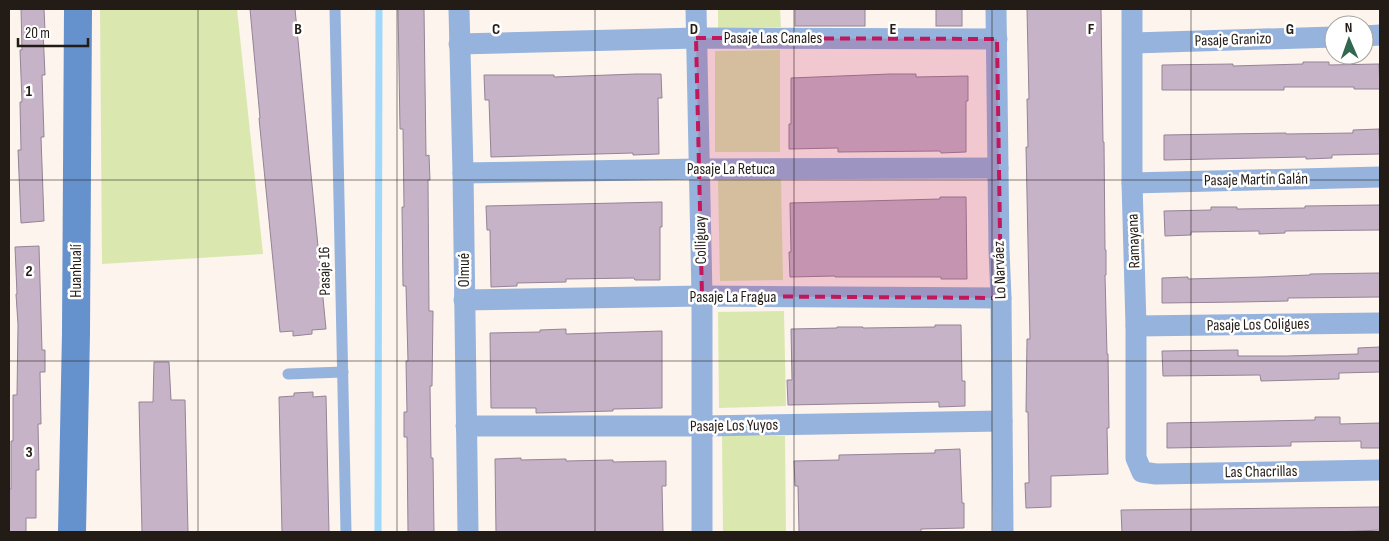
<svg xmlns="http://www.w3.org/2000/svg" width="1389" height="541" font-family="'Sofia Sans Condensed',sans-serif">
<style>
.green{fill:#dae8b0}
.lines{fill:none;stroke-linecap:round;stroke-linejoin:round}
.stream{stroke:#a1d7f8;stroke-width:7}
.building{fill:#c6b3c7;stroke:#958396}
.lane{stroke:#95b3dc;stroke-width:11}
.street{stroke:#95b3dc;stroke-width:21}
.secondary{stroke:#6591cd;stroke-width:28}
.marked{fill:#c2185b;fill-opacity:0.2;stroke:#c2185b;stroke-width:4;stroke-dasharray:10 6;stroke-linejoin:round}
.grid{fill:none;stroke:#231b15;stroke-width:1;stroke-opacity:0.55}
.labels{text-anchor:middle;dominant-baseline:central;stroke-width:5;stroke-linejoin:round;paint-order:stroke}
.street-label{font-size:16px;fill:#231b15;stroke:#fff}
.grid-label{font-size:16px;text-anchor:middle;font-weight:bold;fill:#231b15;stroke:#fff;stroke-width:5;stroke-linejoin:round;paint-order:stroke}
</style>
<rect width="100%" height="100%" fill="#fdf4ed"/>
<g class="green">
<polygon points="100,9 237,9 263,254 102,264"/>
<polygon points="718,9 780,9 781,27 718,28"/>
<polygon points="780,50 780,152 715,152 715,51"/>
<polygon points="781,179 783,280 720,281 718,180"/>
<polygon points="784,311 786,406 719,408 718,312"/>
<polygon points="722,436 785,436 786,532 723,532"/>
</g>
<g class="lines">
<polyline class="stream" points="378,532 379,9"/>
</g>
<g class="building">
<polygon points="21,9 44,9 45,31 43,31 45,75 42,75 44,137 41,137 44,221 21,223 18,150 21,150 20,102 22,102 20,50 22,50"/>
<polygon points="250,9 295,9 326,329 312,330 312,334 293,336 293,331 280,332 259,118 260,118"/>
<polygon points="398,9 424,9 426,156 429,155 430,180 428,180 429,311 433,311 432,386 430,386 431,458 433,458 434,532 408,532 407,437 404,437 404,412 407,412 406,361 408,361 406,286 403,286 402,207 404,207 403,129 400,129"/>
<rect x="795" y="9" width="70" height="17"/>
<rect x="936" y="9" width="26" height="17"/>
<polygon points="1027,9 1101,9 1103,142 1104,142 1105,250 1106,250 1106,275 1105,275 1107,354 1108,354 1109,428 1107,428 1108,474 1051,476 1051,507 1026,508 1025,483 1029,483 1028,412 1026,412 1027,339 1030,339 1026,147 1028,147 1027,99 1029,99"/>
<polygon points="1303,62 1329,62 1329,65 1379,64 1380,89 1354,89 1354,87 1284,87 1284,90 1162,90 1162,65 1233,64 1233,66 1303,64"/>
<polygon points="636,74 661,74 662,98 658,98 659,154 633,155 633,153 491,157 489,100 485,100 484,75 554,75 554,77"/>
<polygon points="890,74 916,74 916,77 968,76 968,101 966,101 966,152 941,153 940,151 838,152 838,148 789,149 789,124 791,124 791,78"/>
<polygon points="1379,129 1380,154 1332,155 1332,158 1306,159 1306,157 1164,160 1164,135 1286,133 1286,134 1353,133 1353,130"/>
<polygon points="940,197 966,197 967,279 941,279 941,277 835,277 835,276 790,277 789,252 791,252 790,203 940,199"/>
<polygon points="662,202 662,227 660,227 660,280 635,280 634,278 566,279 566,282 517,283 517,286 491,287 490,230 487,230 486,206"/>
<polygon points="1380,205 1380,230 1285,231 1285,233 1259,234 1259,231 1191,232 1191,235 1165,236 1164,211 1211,210 1211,207 1237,207 1237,209 1305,208 1305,206"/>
<polygon points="39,246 42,350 45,350 45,372 40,372 41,424 38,424 39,470 36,470 36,518 26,518 26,532 9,532 9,489 11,489 11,441 13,441 13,395 17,395 18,325 16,294 17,294 15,247"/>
<polygon points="1380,273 1380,297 1288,298 1288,301 1240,302 1162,303 1162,278 1188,277 1188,279 1262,277 1310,275 1310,274"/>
<polygon points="935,325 961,325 962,381 965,381 965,406 939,407 939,402 788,405 787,380 792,380 791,329 837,328 837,327 863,327 863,328 935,327"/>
<polygon points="566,329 566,334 662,331 662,408 613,409 613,411 536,413 536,408 491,408 490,333 540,332 540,330"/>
<polygon points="1380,347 1380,372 1339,373 1339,379 1261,381 1260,375 1163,376 1162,351 1238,350 1238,356 1286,356 1358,354 1358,348"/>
<polygon points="154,362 169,362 171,400 185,400 188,532 142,532 139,402 153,402"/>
<polygon points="313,392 313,397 326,396 329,532 282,532 279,397 294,396 294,393"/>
<polygon points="1315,417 1340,417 1340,424 1380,423 1380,448 1361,448 1361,441 1291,442 1291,446 1167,448 1167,423 1315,420"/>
<polygon points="960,449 962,503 964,503 964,528 921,529 921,532 799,532 798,486 795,486 794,461 839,460 839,455 935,453 935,450"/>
<polygon points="521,458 521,460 566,459 566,461 613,460 613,462 666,461 666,486 662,486 663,532 496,532 495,459"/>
<polygon points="1380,507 1380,530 1337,532 1122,532 1121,510"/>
</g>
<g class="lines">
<g class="lane">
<polyline points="335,9 346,532"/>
<polyline points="288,374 343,372"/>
</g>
<g class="street">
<polyline points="459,9 463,173 468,532"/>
<polyline points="696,9 702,296 702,532"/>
<polyline points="996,9 999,250 1001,298 1003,532"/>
<polyline points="1132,9 1132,183 1136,326 1136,458 1142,472 1156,474 1380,470"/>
<polyline points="1364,36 1380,35"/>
<polyline points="1133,43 1334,37"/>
<polyline points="459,44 696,38 997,39"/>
<polyline points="463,173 699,169 998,168"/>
<polyline points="1132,183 1380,177"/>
<polyline points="464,300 702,296 1001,298"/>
<polyline points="1136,326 1380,323"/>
<polyline points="466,426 702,426 1002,421"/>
</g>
<polyline class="secondary" points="72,532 76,333 78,9"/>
</g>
<path class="marked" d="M696 38 997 39 1001 298 702 296Z"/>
<path class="grid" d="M198 9V532M397 9V532M595 9V532M794 9V532M992 9V532M1191 9V532M9 180H1380M9 361H1380"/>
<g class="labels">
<g class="street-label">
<text x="773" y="38">Pasaje Las Canales</text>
<text transform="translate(1233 40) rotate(-2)">Pasaje Granizo</text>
<text x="731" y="169">Pasaje La Retuca</text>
<text transform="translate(1256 180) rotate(-1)">Pasaje Martín Galán</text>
<text transform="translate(701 240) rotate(-91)">Colliguay</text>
<text transform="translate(1134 241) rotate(-92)">Ramayana</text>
<text transform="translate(464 270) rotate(-90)">Olmué</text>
<text transform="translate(1000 270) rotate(-92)">Lo Narváez</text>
<text transform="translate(76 271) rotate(-90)">Huanhualí</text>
<text transform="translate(325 271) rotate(-91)">Pasaje 16</text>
<text x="733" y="297">Pasaje La Fragua</text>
<text transform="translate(1258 325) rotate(-1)">Pasaje Los Coligues</text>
<text transform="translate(734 426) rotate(-1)">Pasaje Los Yuyos</text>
<text transform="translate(1261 472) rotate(-1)">Las Chacrillas</text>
</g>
</g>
<g class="grid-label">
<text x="298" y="34">B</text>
<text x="496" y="34">C</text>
<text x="694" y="34">D</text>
<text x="893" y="34">E</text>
<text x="1091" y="34">F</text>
<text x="1290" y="34">G</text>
<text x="29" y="96">1</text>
<text x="29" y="276">2</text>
<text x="29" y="457">3</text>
</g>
<rect width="1389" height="541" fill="none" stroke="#231b15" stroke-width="20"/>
<g transform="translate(1349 40) rotate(358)"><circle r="24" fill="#ffffff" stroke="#a7a4a1"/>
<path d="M0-4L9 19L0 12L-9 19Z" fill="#31684f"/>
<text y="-8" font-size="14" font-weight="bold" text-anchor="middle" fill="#231b15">N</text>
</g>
<path d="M18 38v8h70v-8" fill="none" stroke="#231b15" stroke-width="2.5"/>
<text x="25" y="38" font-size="15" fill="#231b15" stroke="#ffffff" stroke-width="4" paint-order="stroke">20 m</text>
</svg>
